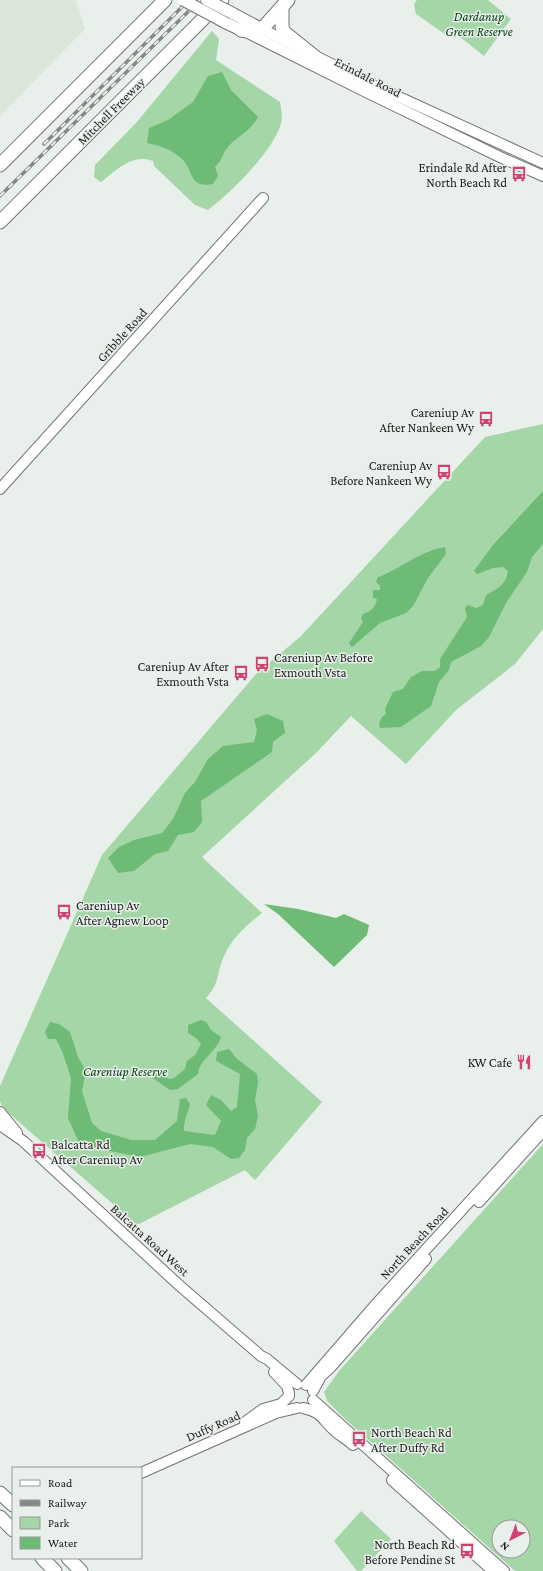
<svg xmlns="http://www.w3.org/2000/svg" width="543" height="1571" font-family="'Crimson Pro',serif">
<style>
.built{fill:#dbe6db}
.green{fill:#a4d6a7;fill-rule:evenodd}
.water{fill:#6dbb74}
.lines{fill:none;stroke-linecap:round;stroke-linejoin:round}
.secondary-casing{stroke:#707570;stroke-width:12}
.primary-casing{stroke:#707570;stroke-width:13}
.highway-casing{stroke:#707570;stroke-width:15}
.secondary{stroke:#fff;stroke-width:10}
.primary{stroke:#fff;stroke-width:11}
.highway{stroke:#fff;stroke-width:13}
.rail-casing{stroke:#858986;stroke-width:3.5}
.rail{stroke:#e9efea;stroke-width:2;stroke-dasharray:6;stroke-linecap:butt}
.primary-bridge-casing{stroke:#707570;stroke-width:13;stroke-linecap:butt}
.primary-bridge{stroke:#fff;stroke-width:11}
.labels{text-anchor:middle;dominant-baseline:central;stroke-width:3;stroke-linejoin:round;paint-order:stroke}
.park-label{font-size:13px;font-style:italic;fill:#013d0f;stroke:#e9efea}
.street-label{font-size:13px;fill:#1c1e1c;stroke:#e9efea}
.poi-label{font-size:13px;fill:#1c1e1c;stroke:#e9efea;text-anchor:end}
</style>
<rect width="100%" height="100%" fill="#e9efea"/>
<polygon class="built" points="0,0 76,0 85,29 0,116"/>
<g class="green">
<polygon points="417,0 488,0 511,19 484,56 459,36 446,35 416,14 414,4"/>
<path d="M212 31 219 39 216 60 280 102C281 109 283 116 281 123 275 149 229 195 208 210L195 205 154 166 153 161C132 153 117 170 101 182L94 177 95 165 136 123Z"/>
<path d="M543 424V629L515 664 456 710 406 764 351 716 316 753 202 857 262 913C248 924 233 937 225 954 216 972 221 982 206 998L322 1102 255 1180 245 1170 137 1225 3 1108 0 1101V1086L102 855 256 674 301 636 485 437Z"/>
<path d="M543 1144V1571H515L343 1417 327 1401 324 1392 339 1371ZM499 1527H523V1551H499Z"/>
<polygon points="361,1511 391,1539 361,1571 357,1571 334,1541"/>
</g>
<g class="water">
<path d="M222 72 231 90 258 117C250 133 234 137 225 151 221 158 222 160 215 167L218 176 213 184C188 189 194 169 181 158 170 149 161 146 147 143L149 128 168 120 193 102 208 76Z"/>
<path d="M543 491V544L532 557 527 572 506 603 489 637 481 646 451 662 449 670 439 682 431 706 401 727 380 728 379 724 382 717 386 714 385 709 393 692 403 689 411 677 422 671H435L440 667V659L467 617 465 608 468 605 476 608 483 605 486 595C498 589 506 584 508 571L503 567 493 568 477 574 474 571 493 545Z"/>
<path d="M445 547 446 554 428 578 413 606 406 613 380 623 352 647 349 643 363 622 361 618 363 614C370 612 376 607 377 599L373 598V590H380V586L376 582 378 577C401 569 420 551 445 547Z"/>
<polygon points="267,714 283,721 285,733 273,742 272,752 201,801 202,822 194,832 178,835 168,851 155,854 134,871 118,873 108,858 119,847 134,840 162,833 173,819 185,793 195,782 208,759 223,746 254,742 257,730 254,719"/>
<polygon points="264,904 298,909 336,918 344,914 369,925 367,935 334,967 278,914"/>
<path d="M201 1020 206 1022 211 1030 221 1037C217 1052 200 1058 198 1074L178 1089 170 1090 150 1076 153 1073 160 1074 169 1079 174 1078 185 1069 187 1061 195 1055 201 1044 196 1038 188 1033V1025Z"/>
<path d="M50 1022 59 1024 70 1032 78 1057 86 1071 82 1091 92 1123 101 1131 131 1140H155L177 1121 180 1099 186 1098 190 1104C188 1113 183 1122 184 1131L215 1135 221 1121 206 1105 211 1095 221 1100 231 1111 237 1107 240 1074 216 1061 217 1052 229 1049 237 1059 257 1074 258 1083 255 1100 258 1116 255 1129 247 1138 245 1150 239 1158 231 1159 213 1147 190 1144 140 1157 80 1145 68 1118 71 1078 62 1051 56 1039H48L45 1032Z"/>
</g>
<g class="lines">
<defs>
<g id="secondary">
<polyline points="262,29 375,86 543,163"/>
<polyline points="246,32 368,93 500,157 543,176"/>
<polyline points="0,489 263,198"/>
<polyline points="0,1112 17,1133"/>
<polyline points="0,1125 23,1141 180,1286 261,1356 267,1359 297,1384"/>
<polyline points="479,1202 543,1131"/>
<polyline points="274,1372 287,1386 289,1393"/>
<polyline points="306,1385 377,1303 543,1121"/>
<polyline points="313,1391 321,1376 330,1368 426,1259"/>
<polyline points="313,1400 504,1571"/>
<path d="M303 1408C323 1412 322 1420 336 1432 341 1436 348 1440 353 1445"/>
<polyline points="245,1422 263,1409 281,1404 289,1396"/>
<polyline points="141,1473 276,1413 297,1408"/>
<polyline points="392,1480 493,1571"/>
</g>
<g id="primary">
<polyline points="232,13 262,29"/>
<polyline points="224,22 241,30"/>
</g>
<g id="highway">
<polyline points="282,7 282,27 284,32 314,56"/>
<polyline points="241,30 253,32 262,29 288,0"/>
<polyline points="0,165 165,0"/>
<polyline points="0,222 222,0"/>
<polyline points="0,1493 13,1505"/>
<polyline points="0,1517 13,1530"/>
<polyline points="42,1558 55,1571"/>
<polyline points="68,1558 81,1571"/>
</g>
</defs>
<use href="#secondary" class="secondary-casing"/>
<use href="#primary" class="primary-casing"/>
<use href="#highway" class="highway-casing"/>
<use href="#secondary" class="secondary"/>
<use href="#primary" class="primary"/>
<use href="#highway" class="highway"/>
<defs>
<g id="rail">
<polyline points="44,144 189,0"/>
<polyline points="0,196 200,0"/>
</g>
</defs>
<use href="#rail" class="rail-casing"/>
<use href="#rail" class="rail"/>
<defs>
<g id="primary-bridge">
<polyline points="183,0 224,22"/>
<polyline points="207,0 232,13"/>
</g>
</defs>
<use href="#primary-bridge" class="primary-bridge-casing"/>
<use href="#primary-bridge" class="primary-bridge"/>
</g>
<defs>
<symbol id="bus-bare" viewBox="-9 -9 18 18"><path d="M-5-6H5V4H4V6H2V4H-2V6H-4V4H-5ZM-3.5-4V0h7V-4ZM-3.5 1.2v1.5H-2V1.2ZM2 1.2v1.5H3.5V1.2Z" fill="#cf4271" stroke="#e9efea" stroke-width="2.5" paint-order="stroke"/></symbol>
<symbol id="restaurant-bare" viewBox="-9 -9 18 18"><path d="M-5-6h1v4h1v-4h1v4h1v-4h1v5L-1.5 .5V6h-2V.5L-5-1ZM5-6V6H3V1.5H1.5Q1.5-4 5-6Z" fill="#cf4271" stroke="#e9efea" stroke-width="2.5" paint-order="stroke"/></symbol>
</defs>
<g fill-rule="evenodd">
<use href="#bus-bare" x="508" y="163" width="22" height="22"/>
<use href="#bus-bare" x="475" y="408" width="22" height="22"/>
<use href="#bus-bare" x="433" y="461" width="22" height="22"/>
<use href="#bus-bare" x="251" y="653" width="22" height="22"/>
<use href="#bus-bare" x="230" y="662" width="22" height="22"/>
<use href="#bus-bare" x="53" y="901" width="22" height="22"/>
<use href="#restaurant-bare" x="513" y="1051" width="22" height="22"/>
<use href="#bus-bare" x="28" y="1140" width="22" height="22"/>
<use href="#bus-bare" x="348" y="1428" width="22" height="22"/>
<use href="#bus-bare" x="456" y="1540" width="22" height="22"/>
</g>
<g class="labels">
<g class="park-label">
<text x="479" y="16">Dardanup<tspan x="479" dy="15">Green Reserve</tspan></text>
<text x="125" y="1071">Careniup Reserve</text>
</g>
<g class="street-label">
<text transform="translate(368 77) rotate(27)">Erindale Road</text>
<text transform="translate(111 111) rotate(-45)">Mitchell Freeway</text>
<text transform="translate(122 335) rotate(-48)">Gribble Road</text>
<text transform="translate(150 1240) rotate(42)">Balcatta Road West</text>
<text transform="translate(414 1243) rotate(-47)">North Beach Road</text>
<text transform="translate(213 1426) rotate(-24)">Duffy Road</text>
</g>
<g class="poi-label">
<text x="507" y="167">Erindale Rd After<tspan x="507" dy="15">North Beach Rd</tspan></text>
<text x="474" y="412">Careniup Av<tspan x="474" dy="15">After Nankeen Wy</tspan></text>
<text x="432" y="465">Careniup Av<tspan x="432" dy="15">Before Nankeen Wy</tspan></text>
<text x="274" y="657" text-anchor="start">Careniup Av Before<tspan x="274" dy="15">Exmouth Vsta</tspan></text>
<text x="229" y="666">Careniup Av After<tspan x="229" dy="15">Exmouth Vsta</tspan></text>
<text x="76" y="905" text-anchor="start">Careniup Av<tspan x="76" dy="15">After Agnew Loop</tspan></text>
<text x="512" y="1062">KW Cafe</text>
<text x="51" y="1144" text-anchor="start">Balcatta Rd<tspan x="51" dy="15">After Careniup Av</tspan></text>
<text x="371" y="1432" text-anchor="start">North Beach Rd<tspan x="371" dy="15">After Duffy Rd</tspan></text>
<text x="455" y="1544">North Beach Rd<tspan x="455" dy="15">Before Pendine St</tspan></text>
</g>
</g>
<rect x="12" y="1467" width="130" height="92" fill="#e9efea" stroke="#979b98"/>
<rect x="20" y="1480" width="20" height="6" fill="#ffffff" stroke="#979b98"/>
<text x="48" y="1487" font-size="12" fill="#1c1e1c">Road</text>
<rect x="20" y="1500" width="20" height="6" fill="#858986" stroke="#979b98"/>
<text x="48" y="1507" font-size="12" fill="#1c1e1c">Railway</text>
<rect x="20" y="1517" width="20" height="12" fill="#a4d6a7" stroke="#979b98"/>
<text x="48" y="1527" font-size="12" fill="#1c1e1c">Park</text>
<rect x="20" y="1537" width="20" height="12" fill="#6dbb74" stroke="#979b98"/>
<text x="48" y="1547" font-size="12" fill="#1c1e1c">Water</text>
<g transform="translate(511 1539) rotate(222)"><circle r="19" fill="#e9efea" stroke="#979b98"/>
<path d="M0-3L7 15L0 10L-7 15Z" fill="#cf4271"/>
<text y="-6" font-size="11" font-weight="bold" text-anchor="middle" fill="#1c1e1c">N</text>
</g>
</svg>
